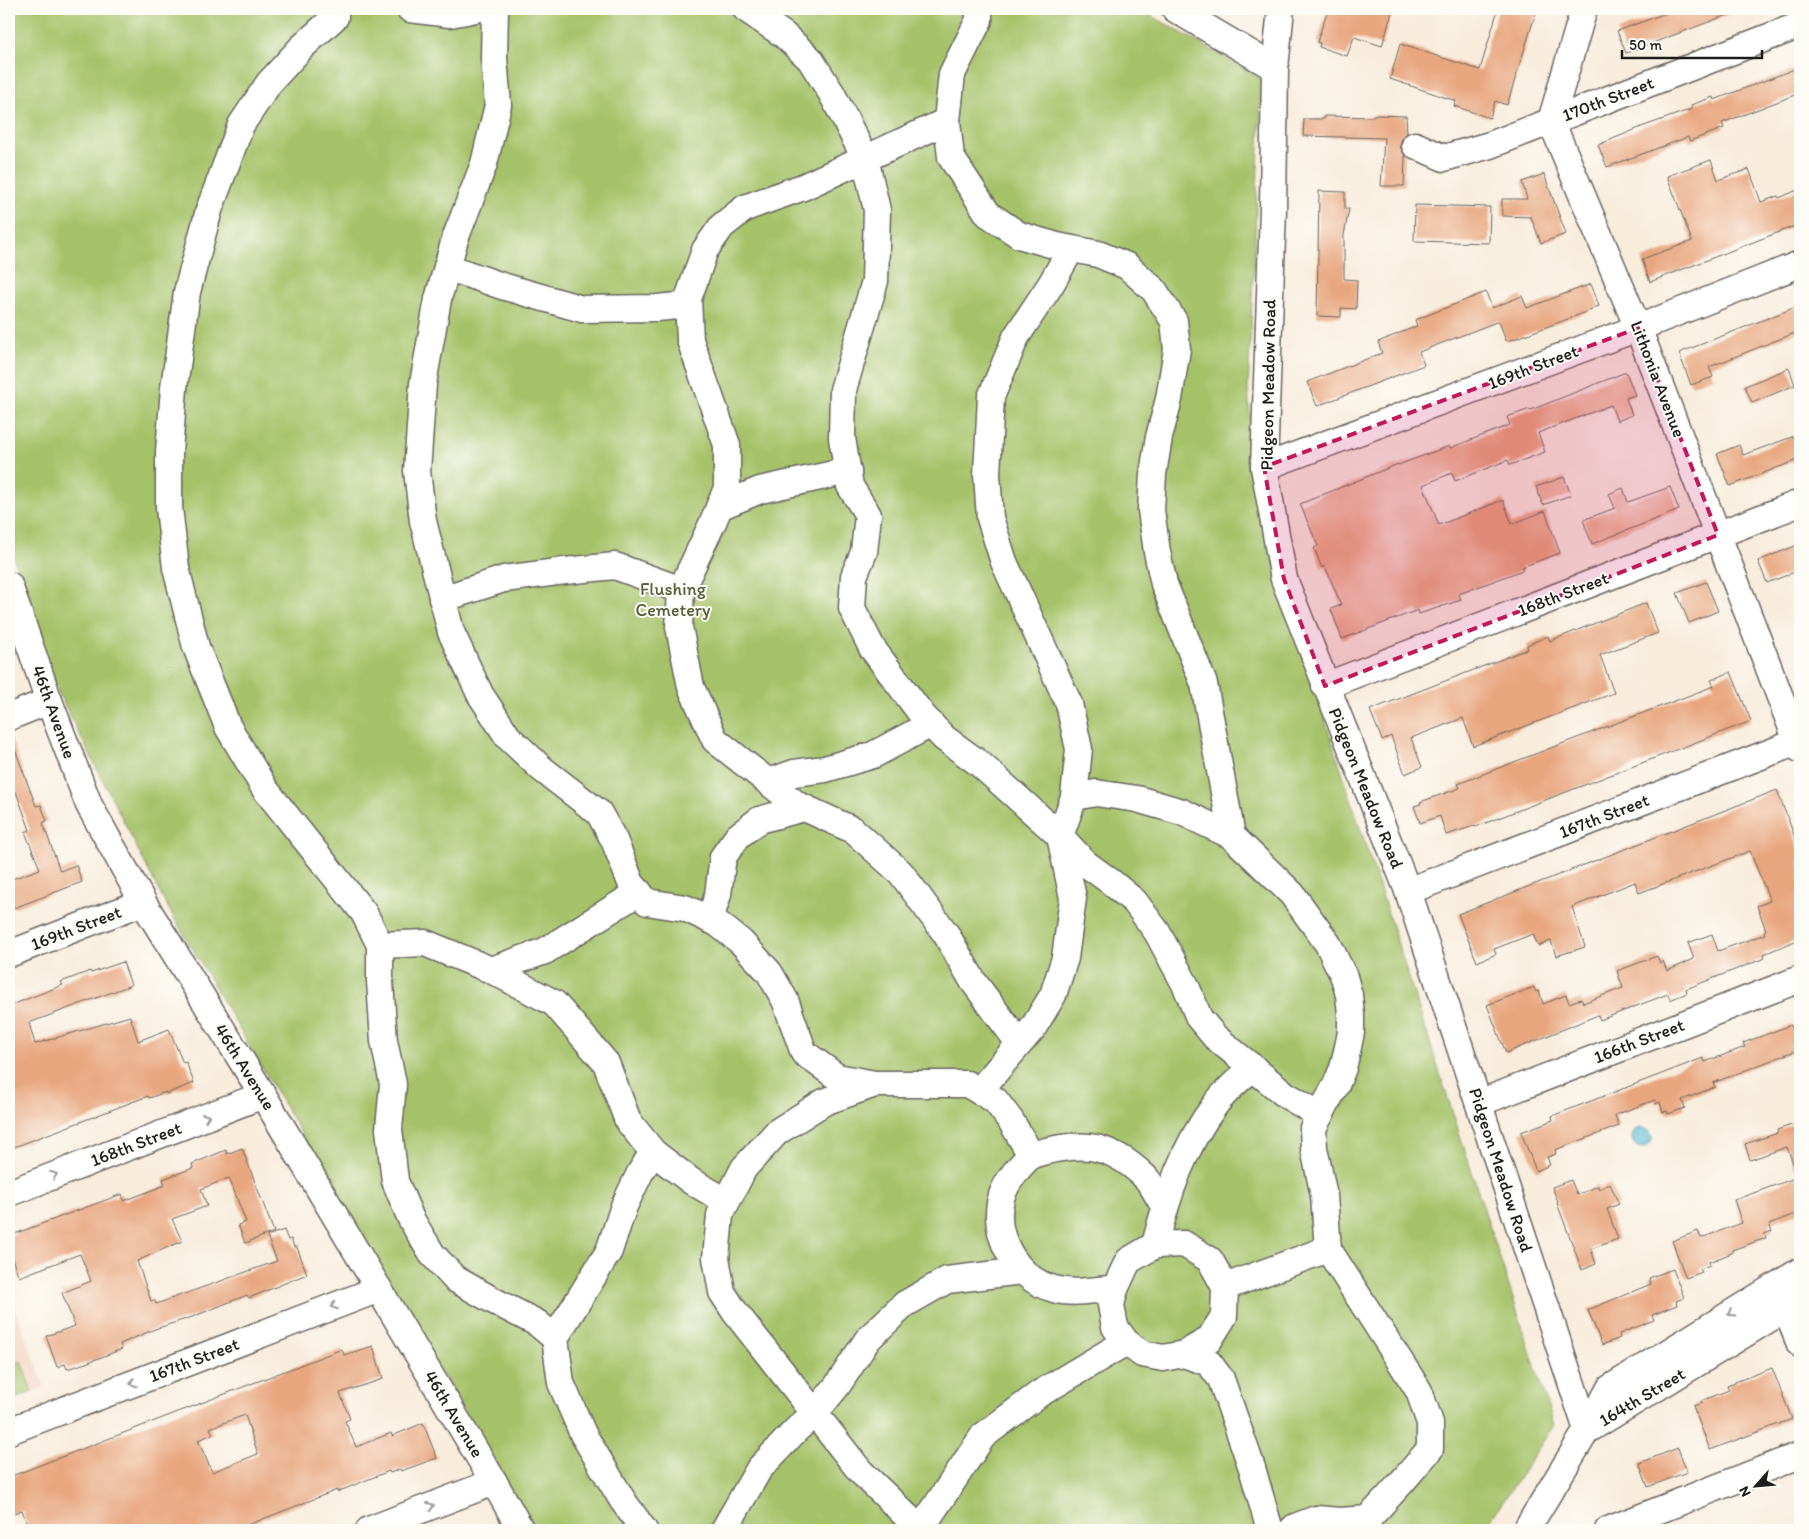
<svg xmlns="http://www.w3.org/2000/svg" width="1809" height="1539" font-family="Itim,sans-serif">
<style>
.built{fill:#f4d3c0}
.green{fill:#a6c269;stroke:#616f42}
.water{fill:#51b7d0;stroke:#366a76}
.building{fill:#e8a67e;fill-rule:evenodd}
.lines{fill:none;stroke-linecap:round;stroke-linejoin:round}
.minor-casing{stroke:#69655f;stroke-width:29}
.minor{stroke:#fff;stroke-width:26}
.oneway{stroke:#999}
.marked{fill:#c2185b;fill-opacity:0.2;stroke:#c2185b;stroke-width:4;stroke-dasharray:10 6;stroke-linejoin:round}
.labels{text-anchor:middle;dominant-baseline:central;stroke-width:4;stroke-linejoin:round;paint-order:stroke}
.street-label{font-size:18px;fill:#1c1c1c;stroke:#fdfcf7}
.park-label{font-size:18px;fill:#535e3b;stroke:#fdfcf7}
</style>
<rect width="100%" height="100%" fill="#fdfcf7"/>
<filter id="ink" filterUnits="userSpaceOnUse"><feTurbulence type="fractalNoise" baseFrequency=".02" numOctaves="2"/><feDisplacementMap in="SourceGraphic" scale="10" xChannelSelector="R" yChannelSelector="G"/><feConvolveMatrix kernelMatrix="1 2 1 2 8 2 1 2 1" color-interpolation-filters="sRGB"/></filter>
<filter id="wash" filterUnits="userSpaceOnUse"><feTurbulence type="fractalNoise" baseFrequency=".0096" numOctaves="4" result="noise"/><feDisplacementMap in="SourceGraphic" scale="20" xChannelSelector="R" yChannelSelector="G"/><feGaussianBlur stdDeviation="1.12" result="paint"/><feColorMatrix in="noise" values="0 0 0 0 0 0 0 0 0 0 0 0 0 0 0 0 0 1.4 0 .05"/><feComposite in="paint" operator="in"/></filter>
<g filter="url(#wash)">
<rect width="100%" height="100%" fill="#f8ecdb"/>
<polygon class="built" points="9,1294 45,1387 9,1401"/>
<g class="green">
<polygon points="17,9 1140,9 1262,79 1248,390 1258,513 1554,1425 1484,1530 534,1530 163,899 59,694 9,544 9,12"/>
<polygon points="21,1361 32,1392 9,1401 9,1366"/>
</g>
<circle class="water" cx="1642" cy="1138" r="10"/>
<g id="blocks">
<g class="building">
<polygon points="1328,9 1393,9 1382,46 1354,37 1347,56 1319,47 1320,43 1317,42"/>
<polygon points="1498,9 1537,9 1507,105 1495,101 1490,118 1454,106 1456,101 1390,79 1400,44 1480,70"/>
<polygon points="1677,9 1738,9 1738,11 1626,53 1617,31"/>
<polygon points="1800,67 1800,93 1722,123 1724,128 1690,141 1688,137 1607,167 1598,145 1644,126 1692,109 1691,105 1713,97 1714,100"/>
<polygon points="1373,115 1406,116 1407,133 1402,138 1400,146 1405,156 1404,186 1381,186 1384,138 1303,136 1304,119 1324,119 1324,116 1373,117"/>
<polygon points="1711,160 1718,180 1749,169 1761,202 1778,196 1779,198 1800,189 1800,224 1650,282 1642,259 1692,241 1667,176"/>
<polygon points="1544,174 1566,234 1541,243 1531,217 1502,216 1502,199 1527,199 1522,182"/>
<polygon points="1319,191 1345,192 1345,209 1349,209 1344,235 1344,279 1357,280 1356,309 1341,308 1341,317 1317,316"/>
<polygon points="1415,205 1490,207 1489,243 1414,241"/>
<polygon points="1591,284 1599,306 1591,309 1592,310 1514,339 1506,341 1499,321 1419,352 1424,365 1317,406 1307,382 1382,353 1378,342 1417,326 1415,320 1486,292 1492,308 1522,296 1527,308"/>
<polygon points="1796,307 1800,316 1800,331 1709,367 1713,377 1691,385 1679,353"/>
<polygon points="1789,368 1795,385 1752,403 1745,386"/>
<polygon points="1626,372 1635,395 1626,398 1632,415 1617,421 1611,405 1538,433 1545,452 1510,465 1508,460 1455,481 1452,473 1423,485 1439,525 1503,500 1512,524 1545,511 1560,553 1522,567 1523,570 1459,594 1461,600 1419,614 1418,610 1342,639 1331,609 1341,605 1325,566 1322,568 1314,548 1318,546 1300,504 1398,464 1398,465 1449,446 1450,448 1510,425 1507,417 1530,409 1531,410"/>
<polygon points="1800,434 1800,459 1730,486 1717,454 1739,445 1743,455"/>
<polygon points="1564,477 1571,495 1543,505 1536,487"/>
<polygon points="1670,487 1679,510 1592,544 1583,520 1615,508 1609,494 1623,488 1628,502"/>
<polygon points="1800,544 1800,570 1767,583 1758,561"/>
<polygon points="1706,582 1718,611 1689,623 1677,593"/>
<polygon points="1646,603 1658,633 1600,655 1614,693 1473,746 1463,718 1411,738 1422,767 1405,774 1391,736 1382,740 1370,710 1528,649 1527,645 1548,636 1550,641"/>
<polygon points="1731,672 1751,721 1475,827 1474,826 1446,835 1440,816 1420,823 1414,806 1421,804 1420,802 1460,788 1458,784 1514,762 1714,686 1711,680"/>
<polygon points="10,736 36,806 41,805 47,821 43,823 60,871 76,865 82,882 14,908 9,893 9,880 40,869 25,832 30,830 16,792 9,795 9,737"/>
<polygon points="1777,790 1800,851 1800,939 1764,954 1765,958 1686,989 1687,993 1670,1000 1668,994 1600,1020 1598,1015 1506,1053 1487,1005 1534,987 1536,992 1539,991 1543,1004 1566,995 1569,1003 1581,999 1583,1003 1623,988 1617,971 1657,956 1660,963 1663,961 1667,971 1694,959 1688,943 1712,934 1718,951 1765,934 1764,931 1766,930 1757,906 1770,901 1750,851 1639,893 1635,882 1572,907 1585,947 1556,956 1551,941 1538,946 1533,934 1494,949 1496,954 1477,962 1458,914"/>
<polygon points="123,962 131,985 29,1023 35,1044 130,1016 138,1041 169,1029 183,1063 186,1062 194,1083 166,1094 166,1092 149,1098 148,1096 9,1149 9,1054 15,1053 9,1037 9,1006 63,985 61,982 90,971 91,973"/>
<polygon points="1791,1025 1792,1028 1800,1025 1800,1049 1713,1083 1715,1087 1682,1100 1685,1108 1668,1114 1667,1111 1663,1112 1660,1102 1656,1104 1655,1100 1615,1115 1619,1126 1555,1150 1556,1154 1547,1157 1550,1165 1536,1171 1521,1132 1553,1120 1552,1116 1703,1058 1705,1062 1745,1047 1743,1043"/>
<polygon points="1800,1122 1800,1212 1769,1224 1772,1231 1764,1234 1766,1238 1732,1250 1732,1253 1709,1262 1710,1265 1700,1269 1702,1272 1686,1278 1672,1241 1698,1231 1701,1238 1742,1223 1734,1200 1798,1177 1787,1147 1750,1160 1745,1144 1778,1133 1777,1130"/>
<polygon points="242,1148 274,1232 245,1243 238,1225 246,1222 229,1178 201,1189 207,1206 172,1219 182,1241 137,1261 151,1301 154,1300 156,1304 277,1261 267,1236 284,1230 288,1240 291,1239 294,1247 297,1247 307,1274 249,1298 247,1295 192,1317 155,1329 120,1344 122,1349 86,1363 67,1369 65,1364 57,1367 46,1336 75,1326 62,1293 91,1281 80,1254 19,1277 9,1251 9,1236 122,1194 124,1201 165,1185 163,1179 193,1168 192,1164 226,1150 227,1154"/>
<polygon points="1571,1180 1577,1195 1598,1186 1599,1189 1610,1184 1619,1204 1607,1209 1618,1239 1591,1249 1596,1264 1582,1270 1557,1203 1558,1202 1552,1187"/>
<polygon points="1673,1269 1684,1298 1676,1301 1677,1305 1652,1315 1654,1320 1619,1334 1620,1338 1602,1345 1588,1310 1651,1284 1649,1278"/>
<path d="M373 1346 383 1379 340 1393 350 1419 345 1421 356 1447 391 1433 392 1436 423 1423 437 1458 401 1471 400 1469 390 1473 389 1471 337 1492V1490L235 1530H29L22 1510 9 1515V1477L342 1349 344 1355ZM245 1415 258 1454 212 1472 198 1440 213 1434 210 1428Z"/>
<polygon points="1772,1368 1792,1419 1710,1450 1693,1406 1702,1403 1701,1401 1729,1390 1727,1385"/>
<polygon points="1678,1448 1687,1472 1648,1487 1639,1463"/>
</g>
</g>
</g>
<g filter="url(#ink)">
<use href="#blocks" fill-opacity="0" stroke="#69655f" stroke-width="1"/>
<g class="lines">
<defs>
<g id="minor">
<polyline points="335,9 335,17 301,48 269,83 241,125 209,210 187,292 174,388 169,452 169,508 176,568 196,647 228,727 265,789 364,913 380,945 380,981 384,1041 393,1084 389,1129 395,1181 411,1219 432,1254 455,1279 494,1301 537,1323 555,1338 561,1383 583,1434 623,1501 644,1530"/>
<polyline points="410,9 450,14 476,9"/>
<path d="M495 9 494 58 498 105 484 164 455 239 438 299 423 384 417 471 423 521 451 632 480 694 508 737 542 769 599 813 614 840 631 883 647 902 685 908 717 923 741 942 769 972 785 1000 804 1053 837 1077 875 1084H967L995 1100 1011 1121 1031 1155C1019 1167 1008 1179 1002 1195 990 1234 1016 1279 1054 1289 1074 1295 1094 1289 1115 1289L1111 1305 1115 1327 1126 1342 1142 1354 1163 1358 1184 1354 1209 1363 1221 1379 1252 1468 1270 1530"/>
<polyline points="746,9 784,35 810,59 832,94 865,158 877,210 875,281 843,390 842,438 850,486 868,515 864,552 854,576 852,608 872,648 923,716 944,738 980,764 1060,836 1085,863 1111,882 1135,902 1157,932 1186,986 1199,1018 1215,1037 1286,1095 1320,1115"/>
<polyline points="979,9 979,20 952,74 947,121 951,157 988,214 1019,235 1057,246 1098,254 1127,266 1154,290 1174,321 1177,349 1169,399 1159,437 1153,474 1151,510 1157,552 1164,584 1204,684 1232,836 1292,894 1328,944 1344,977 1349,995 1351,1014 1351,1032 1348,1047 1343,1068 1336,1085 1313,1128 1314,1148 1324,1196 1328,1249 1419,1391 1430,1423 1430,1449 1401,1483 1368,1519 1367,1530"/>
<polyline points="1175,9 1275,68"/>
<polyline points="1281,9 1275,68 1273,209 1264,467 1284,579 1408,891 1587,1430"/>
<polyline points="1584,9 1551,121 1638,328 1800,749"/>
<polyline points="1415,145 1444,158 1490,145 1800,25"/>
<polyline points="447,267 502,286 582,309 657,308 688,305"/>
<polyline points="1264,467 1638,328 1800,264"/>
<polyline points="719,507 760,490 848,471"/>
<polyline points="9,585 49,701 89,805 143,902 263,1095 494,1482 521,1530"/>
<polyline points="681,590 679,627 691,687 715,740 796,804 853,830 901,873 946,934 973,981 1019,1043"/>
<polyline points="442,599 504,579 565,571 615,566 681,590 713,522 727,488 727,445 690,340 688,299 705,250 722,226 745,208 803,187 947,121"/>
<polyline points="1325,686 1800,503"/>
<polyline points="9,717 49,701"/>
<polyline points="769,782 794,773 825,769 873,755 931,724"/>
<polyline points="1074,797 1096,793 1137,799 1182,812 1232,836"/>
<polyline points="1408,891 1800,741"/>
<polyline points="710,920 718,894 723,857 738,836 759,820 804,808"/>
<polyline points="380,945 425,943 491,970 554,1003 606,1063 628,1121 653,1152 691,1181 726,1201"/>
<polyline points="9,954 143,902"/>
<polyline points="491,970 545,951 639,892"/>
<polyline points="872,1085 824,1102 777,1132 744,1168 720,1215 716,1258 722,1292 735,1312 860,1471 921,1530"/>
<polyline points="979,1091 1033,1028 1053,995 1065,958 1073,898 1060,836 1074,797 1079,749 1069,704 1004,562 990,518 987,474 991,397 1016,337 1051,284 1071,249"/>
<polyline points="1479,1103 1800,979"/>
<path d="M1031 1155C1078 1141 1108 1141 1145 1177 1153 1185 1158 1197 1164 1206"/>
<polyline points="9,1193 263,1095"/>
<path d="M1155 1245C1168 1193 1183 1148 1215 1105 1225 1091 1240 1079 1253 1067"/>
<polyline points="1225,1287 1328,1249"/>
<polyline points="1115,1289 1128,1261 1155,1245 1184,1244 1210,1260 1225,1287 1224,1316 1209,1340 1184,1354"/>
<polyline points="1777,1295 1786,1309 1800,1344"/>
<polyline points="555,1338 609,1251 624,1206 640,1173 653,1152"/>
<polyline points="1588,1430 1800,1300"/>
<polyline points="9,1431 379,1289"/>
<polyline points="369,1530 494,1482"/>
<polyline points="724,1530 759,1469 797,1429 814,1414 837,1386 868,1339 905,1304 947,1280 1022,1271"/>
<polyline points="920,1530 983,1436 1039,1394 1126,1342"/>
<polyline points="1292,1530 1295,1527 1316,1519 1340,1521 1368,1519"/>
<polyline points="1526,1530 1587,1430 1610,1388 1800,1271"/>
<polyline points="1608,1530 1800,1455"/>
</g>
</defs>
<use href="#minor" class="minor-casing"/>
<use href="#minor" class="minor"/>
</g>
<defs><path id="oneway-chevron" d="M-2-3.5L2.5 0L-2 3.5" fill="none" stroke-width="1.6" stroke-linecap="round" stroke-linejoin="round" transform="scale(1.25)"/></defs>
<g class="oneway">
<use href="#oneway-chevron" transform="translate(206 1117) rotate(-21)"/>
<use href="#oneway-chevron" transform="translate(54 1175) rotate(-21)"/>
<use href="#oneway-chevron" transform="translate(334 1306) rotate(159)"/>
<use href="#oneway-chevron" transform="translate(1731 1313) rotate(148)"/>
<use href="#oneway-chevron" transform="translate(133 1383) rotate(159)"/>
<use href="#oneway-chevron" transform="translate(431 1506) rotate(-21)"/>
</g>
</g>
<path class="marked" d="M1638 328 1718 535 1325 686 1284 579 1264 467Z"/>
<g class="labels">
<g class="street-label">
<text transform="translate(1608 99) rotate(-21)">170th Street</text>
<text transform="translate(1533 367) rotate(-21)">169th Street</text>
<text transform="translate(1658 379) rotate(69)">Lithonia Avenue</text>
<text transform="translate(1268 385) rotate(-89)">Pidgeon Meadow Road</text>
<text transform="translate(1563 594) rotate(-21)">168th Street</text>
<text transform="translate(54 712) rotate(70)">46th Avenue</text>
<text transform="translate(1366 788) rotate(68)">Pidgeon Meadow Road</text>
<text transform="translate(1604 816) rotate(-21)">167th Street</text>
<text transform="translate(76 928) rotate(-21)">169th Street</text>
<text transform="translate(1639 1041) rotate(-21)">166th Street</text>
<text transform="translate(245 1067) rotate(58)">46th Avenue</text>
<text transform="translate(136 1144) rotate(-21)">168th Street</text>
<text transform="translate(1501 1170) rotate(72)">Pidgeon Meadow Road</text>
<text transform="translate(194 1360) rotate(-21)">167th Street</text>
<text transform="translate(1642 1397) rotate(-31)">164th Street</text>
<text transform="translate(454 1414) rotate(59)">46th Avenue</text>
</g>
<g class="park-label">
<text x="673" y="589">Flushing<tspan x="673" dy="21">Cemetery</tspan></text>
</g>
</g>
<rect width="1809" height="1539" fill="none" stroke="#fdfcf7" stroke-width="30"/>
<g transform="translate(1756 1486) rotate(243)" stroke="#fdfcf7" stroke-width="4" paint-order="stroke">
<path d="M0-4L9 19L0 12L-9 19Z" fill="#1c1c1c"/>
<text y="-8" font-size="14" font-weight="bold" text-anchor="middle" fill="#1c1c1c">N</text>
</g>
<path d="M1622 50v8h140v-8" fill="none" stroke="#1c1c1c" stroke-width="2.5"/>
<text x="1629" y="50" font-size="15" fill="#1c1c1c" stroke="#fdfcf7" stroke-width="4" paint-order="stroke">50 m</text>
</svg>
